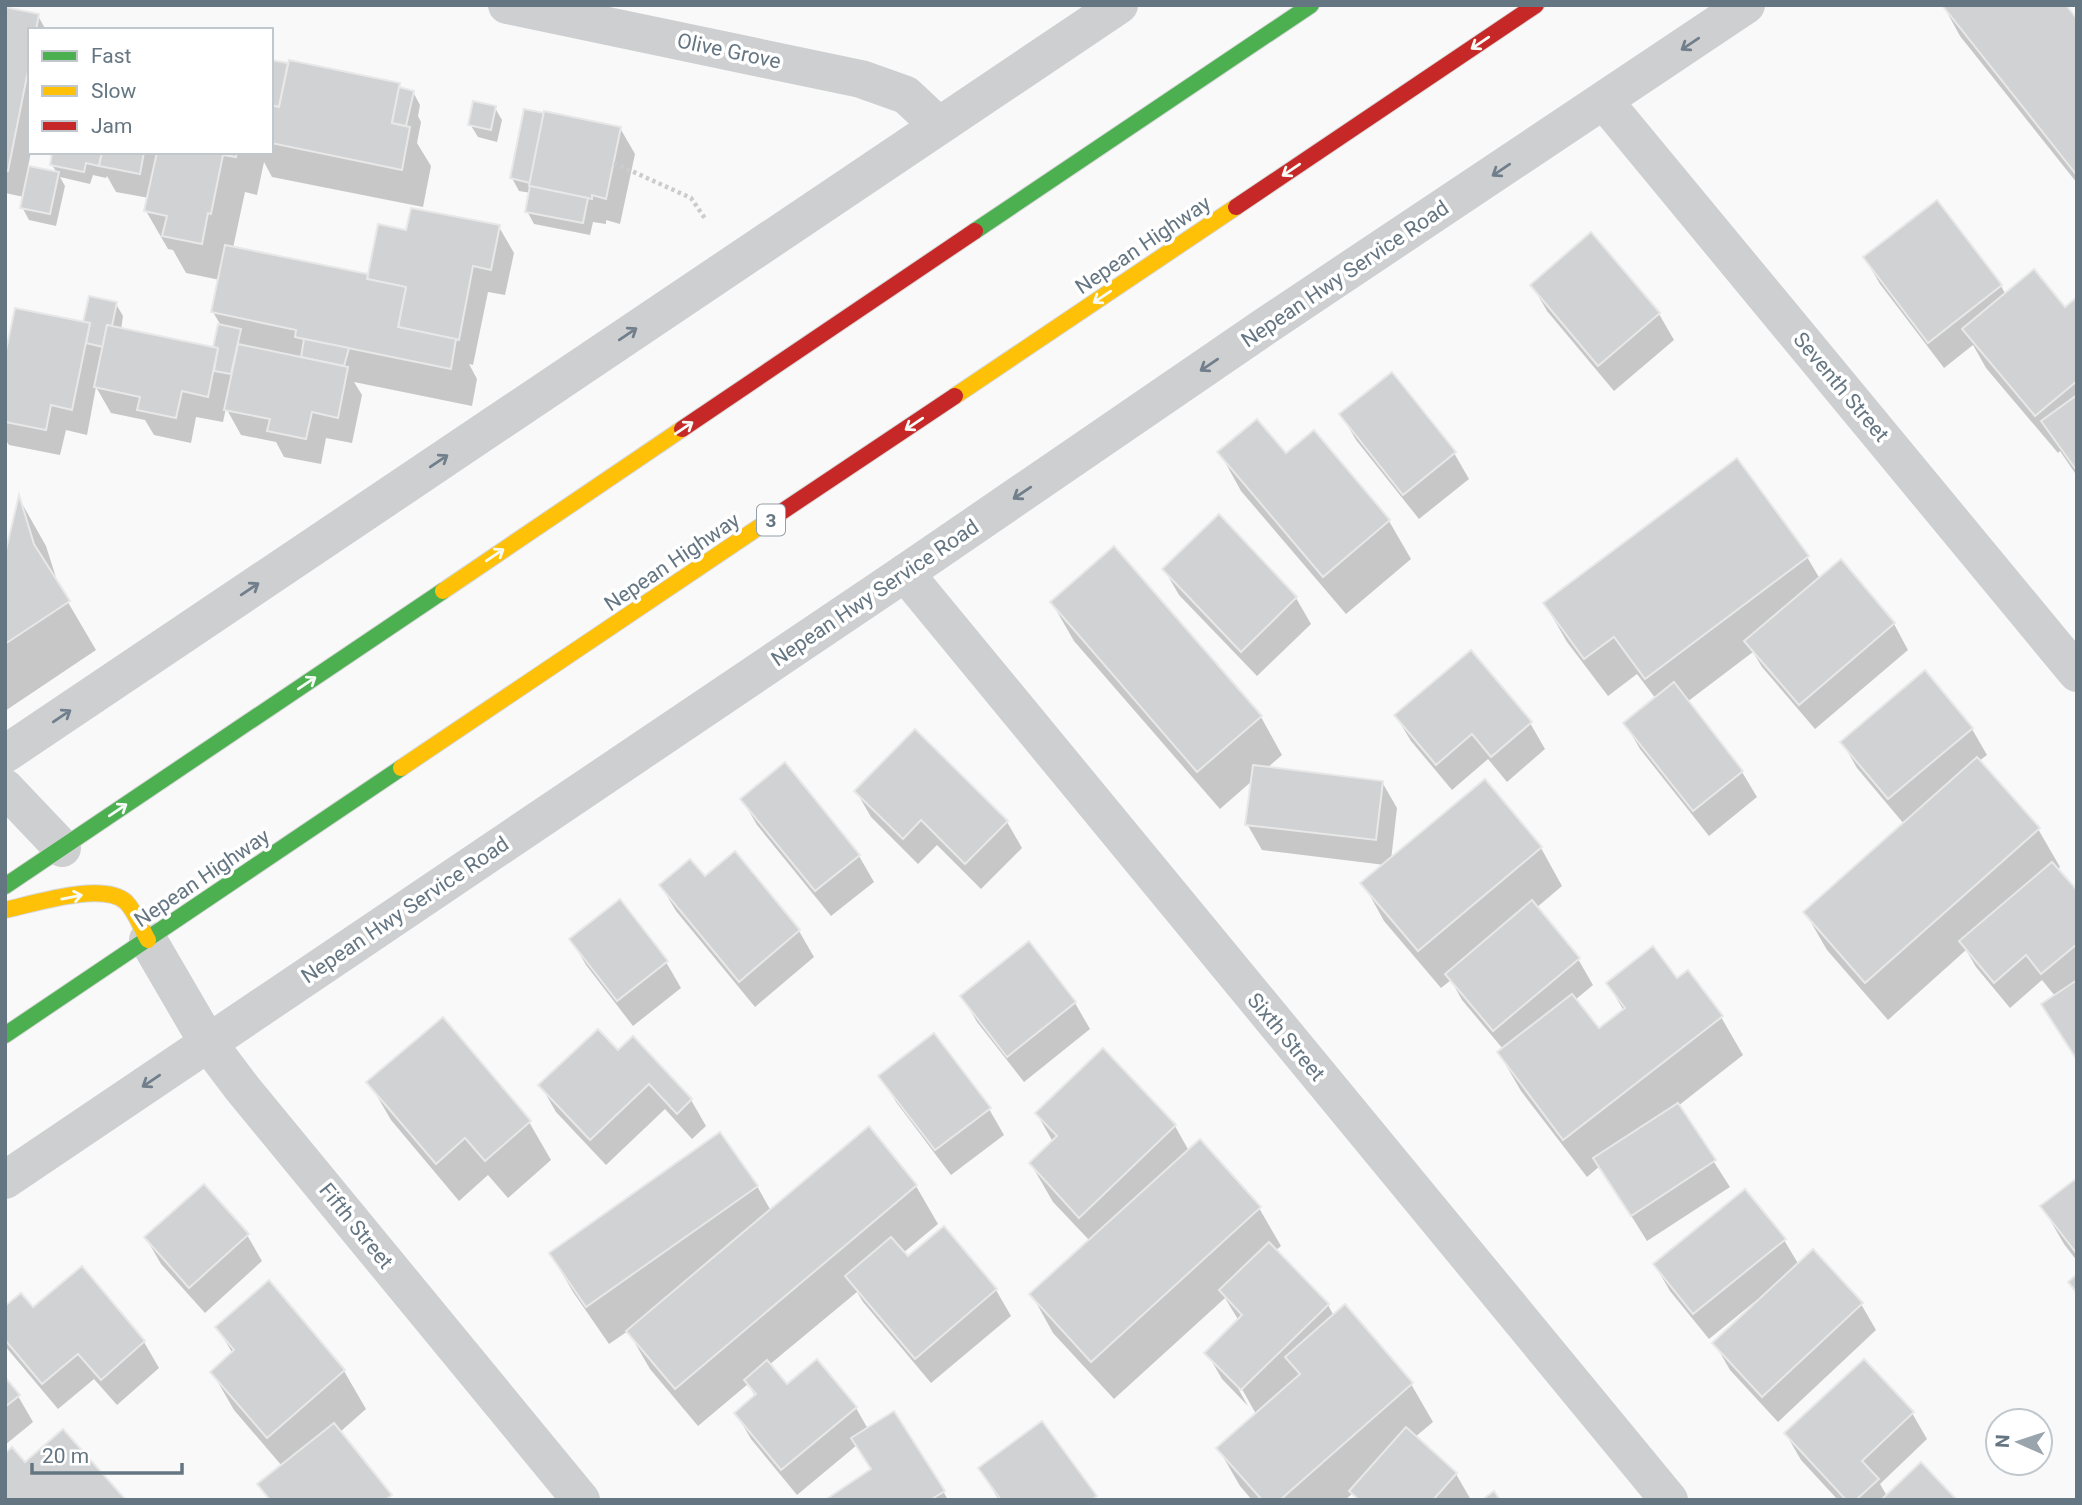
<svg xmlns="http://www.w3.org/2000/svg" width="2082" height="1505" font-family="Roboto,sans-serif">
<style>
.shadow{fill:#0003}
.building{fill:#d0d2d3;stroke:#e8e8e8;stroke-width:2}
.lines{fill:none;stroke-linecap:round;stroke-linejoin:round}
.fast-casing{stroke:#d5d6d6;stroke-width:18}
.slow-casing{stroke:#d5d6d6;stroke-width:18}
.jam-casing{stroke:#d5d6d6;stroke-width:18}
.path{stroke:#cbcccd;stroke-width:4.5;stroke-dasharray:3.5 3.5;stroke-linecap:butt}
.street{stroke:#cecfd0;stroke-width:38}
.fast{stroke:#4caf50;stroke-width:16}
.slow{stroke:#ffc107;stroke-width:16}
.jam{stroke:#c62828;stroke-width:16}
.oneway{stroke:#f6fbf6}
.oneway2{stroke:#707f8b}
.labels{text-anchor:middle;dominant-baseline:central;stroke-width:7;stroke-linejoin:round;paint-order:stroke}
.shield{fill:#fff;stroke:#939fa8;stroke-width:2}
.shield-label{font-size:19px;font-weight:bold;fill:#657683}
.street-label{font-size:21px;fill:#657683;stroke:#fff}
</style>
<rect width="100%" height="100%" fill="#f9f9f9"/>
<g class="shadow">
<polygon points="1943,5 2077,22 2077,183 1960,36"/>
<polygon points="5,8 38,16 46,30 30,30 31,152 28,167 57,173 52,165 54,152 271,152 271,62 399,84 402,90 413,92 420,105 418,116 421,122 417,143 431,166 423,207 272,177 264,162 257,195 245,192 233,248 369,276 407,232 499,227 514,253 505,295 488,292 473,365 469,364 477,379 472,406 354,382 362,395 352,443 326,438 321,464 284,457 276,442 241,435 226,408 223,422 196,417 191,443 154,435 145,420 111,413 96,387 87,435 66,430 60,455 9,445 5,439 5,363 85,324 116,304 123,316 121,330 215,349 220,324 213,312 220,280 186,273 173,250 168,249 146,211 149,198 116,192 107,176 106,178 93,175 90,184 60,177 65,186 56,226 29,220 22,207 24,197 5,193"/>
<polygon points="495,108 502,120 497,142 478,137 470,124"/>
<polygon points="620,128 635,154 620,224 606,220 606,224 593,222 590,235 534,224 527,211 531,193 519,191 512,178"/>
<polygon points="1865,258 2001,286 2006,295 2065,309 2077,300 2077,476 2060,451 2058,453 1986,368 1973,345 1944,368 1880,284"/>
<polygon points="1532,285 1659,314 1674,340 1614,391 1547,311"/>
<polygon points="1341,414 1454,453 1469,479 1419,519 1356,440"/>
<polygon points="1314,432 1389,521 1411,559 1346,614 1241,491 1220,453 1286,456"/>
<polygon points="1737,461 1807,557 1820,579 1894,624 1908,650 1815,729 1762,667 1753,652 1687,702 1742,772 1757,797 1709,836 1640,749 1625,723 1656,699 1637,674 1608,696 1567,642 1545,604"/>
<polygon points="20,500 46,546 59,587 96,650 5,711 5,556"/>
<polygon points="1219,517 1296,598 1311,624 1257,676 1179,595 1164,569"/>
<polygon points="1052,603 1261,717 1282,755 1267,768 1382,782 1397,808 1391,860 1485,781 1541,848 1562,886 1536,908 1578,959 1593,985 1575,1000 1598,1031 1624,1011 1608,984 1677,981 1687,973 1721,1017 1743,1055 1678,1106 1730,1187 1647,1241 1600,1166 1587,1177 1521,1091 1499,1053 1503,1049 1462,1000 1451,980 1441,988 1384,921 1363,883 1385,865 1262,850 1247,824 1252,781 1220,809 1074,641"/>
<polygon points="1396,716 1530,723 1545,749 1507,782 1488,759 1452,790 1411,741"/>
<polygon points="1972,729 1987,755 1979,761 2038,829 2060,867 2057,870 2077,893 2077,1060 2043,1004 2055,996 2042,980 2010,1008 1976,967 1966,950 1888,1020 1827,950 1805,912 1904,824 1857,768 1842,742"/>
<polygon points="915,732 1007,822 1022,848 981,889 937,845 918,864 871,817 856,791"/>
<polygon points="742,799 859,856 874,882 831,916 757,825"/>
<polygon points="734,854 799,931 814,957 755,1007 676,911 661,886 705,879"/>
<polygon points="571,939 666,962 681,988 633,1026 586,965"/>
<polygon points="1028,943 1075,1003 1090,1029 1024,1082 977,1022 962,996"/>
<polygon points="1103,1051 1175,1126 1189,1151 1259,1208 1281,1246 1275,1251 1328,1305 1334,1316 1411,1384 1433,1422 1415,1437 1456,1474 1471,1500 1357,1500 1353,1493 1345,1500 1252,1500 1240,1486 1218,1448 1256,1414 1238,1382 1235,1383 1248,1406 1222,1379 1207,1353 1239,1321 1225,1298 1114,1399 1053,1333 1032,1295 1090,1241 1053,1202 1031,1164 1053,1142 1037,1114"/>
<polygon points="618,1052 691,1100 706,1126 692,1139 665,1109 606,1165 556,1112 541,1086"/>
<polygon points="881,1076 989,1109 1004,1135 951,1175 896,1102"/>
<polygon points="369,1082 529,1122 551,1160 508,1198 488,1175 459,1201 391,1120"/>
<polygon points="2077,1180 2077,1261 2064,1244 2042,1206"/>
<polygon points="757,1186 771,1211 916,1186 938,1224 903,1253 907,1259 996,1290 1011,1316 931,1383 863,1302 857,1292 769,1365 787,1387 856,1408 868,1429 943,1491 948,1500 828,1500 872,1471 857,1445 797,1495 751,1439 736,1413 755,1396 748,1384 698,1426 650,1369 628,1331 609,1344 573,1292 551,1254"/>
<polygon points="247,1235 262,1261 205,1313 161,1264 146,1238"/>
<polygon points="1784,1240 1799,1265 1861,1304 1876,1330 1778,1422 1730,1370 1715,1344 1760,1301 1758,1299 1709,1339 1670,1291 1655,1265"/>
<polygon points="81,1268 144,1342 159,1368 117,1405 94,1379 58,1409 5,1346 5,1308 33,1310"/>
<polygon points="269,1283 344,1371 366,1409 340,1432 392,1500 269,1500 260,1484 282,1466 234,1410 212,1372 233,1354 217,1327"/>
<polygon points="5,1380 18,1396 33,1422 5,1445"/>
<polygon points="1912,1413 1927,1439 1880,1484 1887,1496 1954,1500 1838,1500 1801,1460 1786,1434"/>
<polygon points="1042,1423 1097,1500 999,1500 995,1494 980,1468"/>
</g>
<g class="building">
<polygon points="1942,5 2066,5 2077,19 2077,172 2075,173"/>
<polygon points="5,7 39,14 36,30 30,30 30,61 8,171 5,171"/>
<polygon points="271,60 288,63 279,107 271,105"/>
<polygon points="289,60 400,83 392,123 410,127 402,170 271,143 271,105 279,107"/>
<polygon points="399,87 414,91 406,126 392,123"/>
<polygon points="473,101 496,106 491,130 468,125"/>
<polygon points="524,109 544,113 530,183 510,178"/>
<polygon points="544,111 621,127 606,199 592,195 592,199 529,186"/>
<polygon points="52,152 102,152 99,166 86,163 84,172 50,165"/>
<polygon points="102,152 144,152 140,174 99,166"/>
<polygon points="157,152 237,152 236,157 223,155 211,214 208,213 202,244 162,236 167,216 144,211"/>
<polygon points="29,166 59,172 50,214 20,208"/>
<polygon points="530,186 588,198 583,223 525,212"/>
<polygon points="1937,200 2002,285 1928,343 1863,257"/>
<polygon points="411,208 500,225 491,270 473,266 459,340 398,327 406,287 367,279 378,224 406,230"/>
<polygon points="1591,232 1660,313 1598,366 1530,285"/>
<polygon points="225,245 368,274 367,279 406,287 398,327 456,339 451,369 304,339 295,337 296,330 211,312"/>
<polygon points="2034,269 2065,307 2077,297 2077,381 2035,416 1962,329"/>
<polygon points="89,296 117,302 112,326 107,325 103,347 86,343 90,323 83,322"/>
<polygon points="15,308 90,323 72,410 51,405 46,430 5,422 5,355"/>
<polygon points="218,324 241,329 231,374 214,371 218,348 213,347"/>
<polygon points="107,325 218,348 208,397 182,391 176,418 137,410 140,397 94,387"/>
<polygon points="304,339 349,348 344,366 301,357"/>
<polygon points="238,344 348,367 338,418 312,412 306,439 267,431 270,419 224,410"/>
<polygon points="1392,372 1456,452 1403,495 1339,414"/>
<polygon points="2077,395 2077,471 2041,421"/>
<polygon points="1257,419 1286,453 1314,430 1390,520 1323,577 1217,452"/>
<polygon points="1737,458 1809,556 1645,679 1614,637 1584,659 1543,603"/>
<polygon points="19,495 34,544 70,601 5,644 5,554"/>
<polygon points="1219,514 1297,597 1241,652 1162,569"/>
<polygon points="1114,546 1262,716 1197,772 1050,602"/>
<polygon points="1841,559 1895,623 1799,705 1744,641"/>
<polygon points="1471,650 1532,722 1491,757 1472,734 1436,765 1394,715"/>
<polygon points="1925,670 1973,728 1888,799 1840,742"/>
<polygon points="1674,682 1743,771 1693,811 1623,723"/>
<polygon points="915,729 1008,821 965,864 921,820 903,839 854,791"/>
<polygon points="1977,757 2040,828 1865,983 1803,912"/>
<polygon points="785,762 860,855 815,891 740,799"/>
<polygon points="1253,765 1383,781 1376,840 1245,825"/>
<polygon points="1485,779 1542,847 1418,951 1360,883"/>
<polygon points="735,851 800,930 739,982 659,885 690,859 705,876"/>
<polygon points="2052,862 2077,890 2077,944 2041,974 2026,955 1994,983 1959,941"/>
<polygon points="620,899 668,961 617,1001 569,939"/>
<polygon points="1532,900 1580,958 1493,1031 1445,974"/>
<polygon points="1029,941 1076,1002 1007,1057 960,996"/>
<polygon points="1653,946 1677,978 1688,970 1723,1016 1563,1140 1497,1052 1572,994 1599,1028 1625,1008 1606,983"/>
<polygon points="2077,980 2077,1060 2041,1004"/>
<polygon points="443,1017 531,1121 485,1161 465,1138 436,1164 366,1082"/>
<polygon points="598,1029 618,1050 633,1036 692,1099 677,1114 649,1084 590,1140 538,1085"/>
<polygon points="934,1033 991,1108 935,1150 878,1076"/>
<polygon points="1103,1048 1176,1125 1079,1218 1029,1163 1057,1136 1035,1113"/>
<polygon points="1678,1103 1716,1160 1631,1216 1593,1158"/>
<polygon points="869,1126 917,1185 675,1389 626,1331"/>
<polygon points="720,1132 758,1186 586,1307 549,1253"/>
<polygon points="1200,1139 1261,1207 1091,1362 1029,1294"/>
<polygon points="2077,1178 2077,1254 2040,1206"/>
<polygon points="204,1184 249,1234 189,1288 144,1237"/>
<polygon points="1745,1189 1786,1239 1693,1314 1653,1264"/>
<polygon points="944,1226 997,1289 915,1359 845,1276 891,1237 908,1256"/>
<polygon points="1269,1242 1329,1304 1241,1390 1204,1353 1242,1315 1219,1290"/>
<polygon points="1813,1249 1863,1303 1762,1397 1712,1343"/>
<polygon points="82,1266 145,1341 101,1380 78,1354 42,1384 5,1340 5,1306 21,1293 33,1307"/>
<polygon points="2077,1274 2077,1293 2068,1282"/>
<polygon points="269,1280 345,1370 267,1438 210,1372 234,1350 215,1327"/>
<polygon points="1345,1304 1413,1383 1280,1500 1262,1500 1216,1448 1300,1374 1285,1357"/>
<polygon points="817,1359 857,1407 781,1470 734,1413 756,1394 744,1380 767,1360 787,1384"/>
<polygon points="1864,1359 1914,1412 1862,1461 1879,1479 1856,1500 1846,1500 1784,1433"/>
<polygon points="5,1377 20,1395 5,1407"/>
<polygon points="894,1411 945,1491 930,1500 825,1500 871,1469 851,1438"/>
<polygon points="1042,1421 1097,1496 1091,1500 1001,1500 978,1468"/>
<polygon points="334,1423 392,1495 385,1500 270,1500 257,1484"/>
<polygon points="1406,1427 1457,1473 1433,1500 1359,1500 1349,1491"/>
<polygon points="63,1429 126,1500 5,1500 5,1453 12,1447 25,1462"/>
<polygon points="1921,1462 1957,1500 1881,1500"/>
<polygon points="1494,1491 1500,1500 1482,1500"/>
</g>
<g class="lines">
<defs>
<g id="fast">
<polyline points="975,231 1311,5"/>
<polyline points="5,886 443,591"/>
<polyline points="5,1035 401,768"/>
</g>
<g id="slow">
<polyline points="955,396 1236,207"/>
<polyline points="443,591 682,429"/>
<polyline points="401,768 774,517"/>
<path d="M5 910C33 904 103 881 126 902 136 912 141 928 148 940"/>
</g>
<g id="jam">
<polyline points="1236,207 1536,5"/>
<polyline points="682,429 975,231"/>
<polyline points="774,517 955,396"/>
</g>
</defs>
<use href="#fast" class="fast-casing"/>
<use href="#slow" class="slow-casing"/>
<use href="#jam" class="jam-casing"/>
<polyline class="path" points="614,163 691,198 706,220"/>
<g class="street">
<polyline points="507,5 861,79 906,95 938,125"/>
<polyline points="1604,101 2077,673"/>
<polyline points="905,573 1669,1500"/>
<polyline points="5,754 1119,5"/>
<polyline points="5,788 62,848"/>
<polyline points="148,940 208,1043 242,1088 581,1500"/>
<polyline points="5,1180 905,573 1270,323 1746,5"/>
</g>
<use href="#fast" class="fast"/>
<use href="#slow" class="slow"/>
<use href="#jam" class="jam"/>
</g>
<defs><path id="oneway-shaft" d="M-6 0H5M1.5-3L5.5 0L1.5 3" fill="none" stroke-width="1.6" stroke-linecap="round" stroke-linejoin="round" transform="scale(1.75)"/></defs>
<g class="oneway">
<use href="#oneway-shaft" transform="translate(1480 43) rotate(146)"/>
<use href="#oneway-shaft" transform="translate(1291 170) rotate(146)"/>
<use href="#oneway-shaft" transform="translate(1102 297) rotate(146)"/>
<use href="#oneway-shaft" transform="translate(914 424) rotate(146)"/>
<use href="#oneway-shaft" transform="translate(684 428) rotate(-34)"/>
<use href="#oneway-shaft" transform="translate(495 555) rotate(-34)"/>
<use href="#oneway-shaft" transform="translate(307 683) rotate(-34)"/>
<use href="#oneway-shaft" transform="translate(118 810) rotate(-34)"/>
<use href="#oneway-shaft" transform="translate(72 897) rotate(-11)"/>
</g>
<g class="oneway2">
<use href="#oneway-shaft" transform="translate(1690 44) rotate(146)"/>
<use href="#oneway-shaft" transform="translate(1501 170) rotate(146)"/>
<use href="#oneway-shaft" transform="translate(628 334) rotate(-34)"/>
<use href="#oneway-shaft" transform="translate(1209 365) rotate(146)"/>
<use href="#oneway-shaft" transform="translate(439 461) rotate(-34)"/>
<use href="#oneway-shaft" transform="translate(1022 493) rotate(146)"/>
<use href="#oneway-shaft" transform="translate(250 589) rotate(-34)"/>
<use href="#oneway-shaft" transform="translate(62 716) rotate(-34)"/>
<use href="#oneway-shaft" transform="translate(151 1081) rotate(146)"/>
</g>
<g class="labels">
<rect class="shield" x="757" y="504.5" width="28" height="31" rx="5"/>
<g class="shield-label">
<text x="771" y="520">3</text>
</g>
<g class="street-label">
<text transform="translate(729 51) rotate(12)">Olive Grove</text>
<text transform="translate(1143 245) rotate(-34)">Nepean Highway</text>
<text transform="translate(1345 274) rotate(-34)">Nepean Hwy Service Road</text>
<text transform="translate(1841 387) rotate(50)">Seventh Street</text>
<text transform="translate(672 562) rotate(-34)">Nepean Highway</text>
<text transform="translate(875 593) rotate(-34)">Nepean Hwy Service Road</text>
<text transform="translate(202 878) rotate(-34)">Nepean Highway</text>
<text transform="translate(405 910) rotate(-34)">Nepean Hwy Service Road</text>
<text transform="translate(1286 1037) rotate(50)">Sixth Street</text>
<text transform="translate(356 1226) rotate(51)">Fifth Street</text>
</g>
</g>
<rect width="2082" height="1505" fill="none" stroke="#657683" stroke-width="14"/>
<rect x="28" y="28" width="245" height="126" fill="#ffffff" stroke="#c1c8cd" stroke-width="2"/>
<rect x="42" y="51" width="35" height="10" fill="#4caf50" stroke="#c1c8cd" stroke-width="2"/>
<text x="91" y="63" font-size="21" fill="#657683">Fast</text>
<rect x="42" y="86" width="35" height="10" fill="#ffc107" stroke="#c1c8cd" stroke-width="2"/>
<text x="91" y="98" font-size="21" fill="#657683">Slow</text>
<rect x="42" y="121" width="35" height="10" fill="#c62828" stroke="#c1c8cd" stroke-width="2"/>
<text x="91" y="133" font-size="21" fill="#657683">Jam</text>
<g transform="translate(2019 1442) rotate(273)"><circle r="33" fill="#ffffff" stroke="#c1c8cd" stroke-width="2"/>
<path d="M0-5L12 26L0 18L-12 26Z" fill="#99a4ac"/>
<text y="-10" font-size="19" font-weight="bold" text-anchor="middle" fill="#657683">N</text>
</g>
<path d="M32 1463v10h150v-10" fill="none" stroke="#657683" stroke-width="3.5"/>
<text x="42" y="1463" font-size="21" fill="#657683" stroke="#ffffff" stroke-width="5" paint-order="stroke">20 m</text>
</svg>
